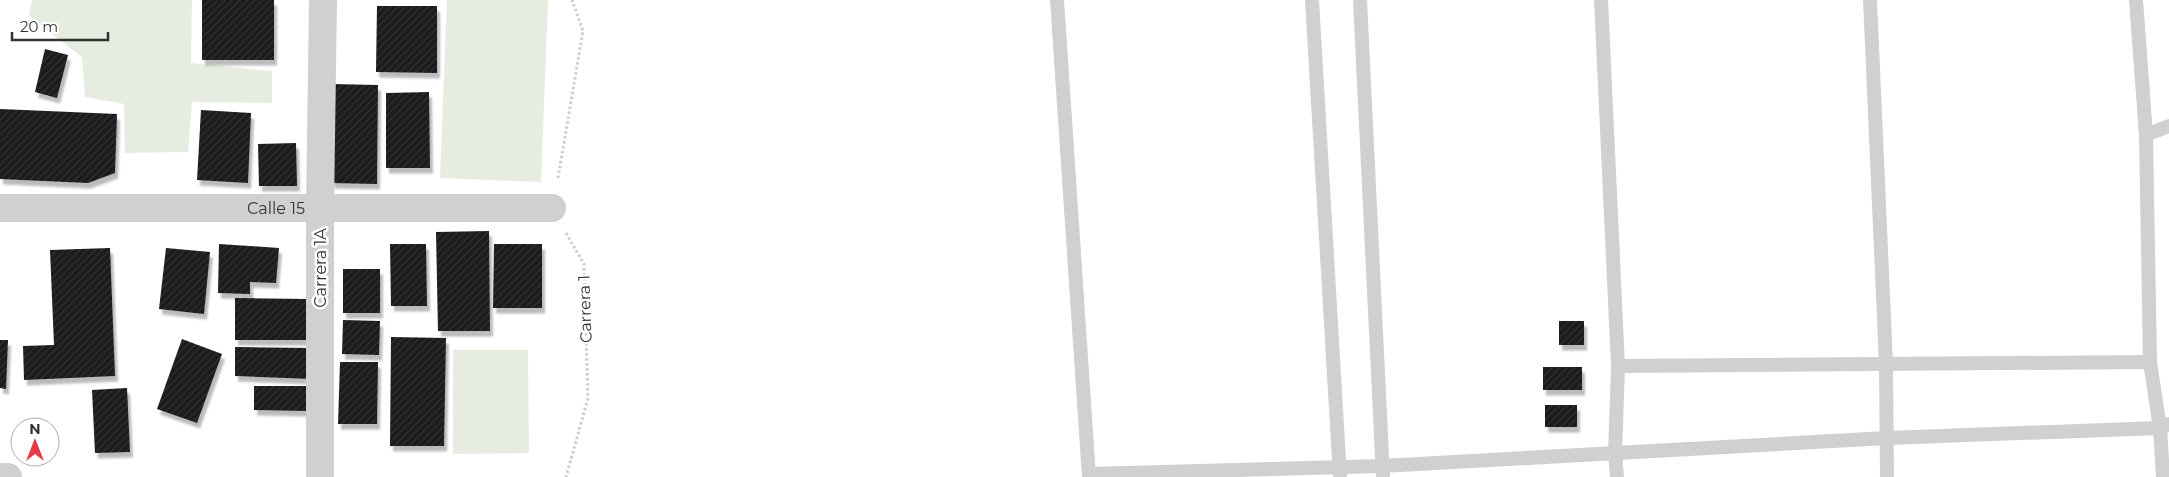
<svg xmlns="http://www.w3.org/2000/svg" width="2169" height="477" font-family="Montserrat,sans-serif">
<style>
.green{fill:#e6ecdf}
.building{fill:url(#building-hatch);filter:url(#shadow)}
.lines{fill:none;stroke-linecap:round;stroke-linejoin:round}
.path{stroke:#cdcdcd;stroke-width:3;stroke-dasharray:2.5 2.5;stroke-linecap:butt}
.service{stroke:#d0d0d0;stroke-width:14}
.minor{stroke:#d0d0d0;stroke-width:28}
.labels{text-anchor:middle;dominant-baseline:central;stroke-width:5;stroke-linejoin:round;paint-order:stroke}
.street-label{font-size:16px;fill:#333;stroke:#fff}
</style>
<defs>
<pattern id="building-hatch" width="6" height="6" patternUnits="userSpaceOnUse" patternTransform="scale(1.25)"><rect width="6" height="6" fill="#1a1a1a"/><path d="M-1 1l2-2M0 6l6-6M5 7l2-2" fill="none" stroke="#333"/></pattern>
<filter id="shadow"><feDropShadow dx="3" dy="5.5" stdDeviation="1" flood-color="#0004"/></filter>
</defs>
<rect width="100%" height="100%" fill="#fff"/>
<g class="green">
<polygon points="32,0 192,0 191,63 272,71 272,103 192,102 188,152 125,153 124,104 85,97 82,57 29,16"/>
<polygon points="447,0 548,0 541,182 440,178"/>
<polygon points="453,350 528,350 529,453 453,454"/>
</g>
<g class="building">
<rect x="202" y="0" width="72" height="60"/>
<polygon points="377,6 437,6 437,73 376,72"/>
<polygon points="45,49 68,55 57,98 35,92"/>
<polygon points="332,84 378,85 377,184 331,183"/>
<polygon points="429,92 430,168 386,168 386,93"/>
<polygon points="0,109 117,114 115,173 88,183 0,179"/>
<polygon points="201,110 251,113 248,183 197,180"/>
<polygon points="296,143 297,186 259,186 258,144"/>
<polygon points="489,231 490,331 438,331 436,232"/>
<polygon points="219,244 279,248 276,283 250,282 250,294 218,293"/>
<polygon points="390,244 426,244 427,306 391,306"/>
<polygon points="494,244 542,244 542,308 493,308"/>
<polygon points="110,248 115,376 24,380 23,346 54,345 50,250"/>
<polygon points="166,248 210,252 204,314 159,309"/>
<rect x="343" y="269" width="37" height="44"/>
<polygon points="235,298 308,299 307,340 235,340"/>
<polygon points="343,320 380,321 379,355 342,354"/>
<rect x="1559" y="321" width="25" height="24"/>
<polygon points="391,337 446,338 444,446 390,446"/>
<polygon points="182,339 222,354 197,423 157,409"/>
<polygon points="0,340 8,340 6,389 0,388"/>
<polygon points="235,347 312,348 312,379 235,376"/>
<polygon points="340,362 378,362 377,424 338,424"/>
<rect x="1543" y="367" width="39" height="23"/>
<polygon points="254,386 307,386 307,411 254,410"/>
<polygon points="127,388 130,452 95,453 92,390"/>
<rect x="1545" y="405" width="32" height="22"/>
</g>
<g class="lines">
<g class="path">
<polyline points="558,178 583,31 572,0"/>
<polyline points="566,233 584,264 588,398 566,477"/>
</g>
<g class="service">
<polyline points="1057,0 1089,477"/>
<polyline points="1312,0 1340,477"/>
<polyline points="1360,0 1383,477"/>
<polyline points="1601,0 1618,366 1615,454 1617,477"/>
<polyline points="1870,0 1886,364 1887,477"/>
<polyline points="2136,0 2146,135 2150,362 2160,428 2163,477"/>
<polyline points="2146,135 2169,126"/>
<polyline points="1618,366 2150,362"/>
<polyline points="1089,474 1382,466 1887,438 2160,428 2169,424"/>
</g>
<g class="minor">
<path id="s1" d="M0 208H552"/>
<polyline points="0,477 8,477"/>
<polyline points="320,477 320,208 323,0"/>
</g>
</g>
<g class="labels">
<g class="street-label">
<text stroke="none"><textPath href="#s1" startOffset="276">Calle 15</textPath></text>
<text transform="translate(320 268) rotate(-90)">Carrera 1A</text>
<text transform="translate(585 309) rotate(-92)">Carrera 1</text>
</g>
</g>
<g transform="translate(35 442)"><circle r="24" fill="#ffffff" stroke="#adadad"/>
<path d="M0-4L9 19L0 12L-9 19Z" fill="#e63946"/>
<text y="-8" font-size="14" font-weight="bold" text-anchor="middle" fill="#333333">N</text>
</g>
<path d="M12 32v8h96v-8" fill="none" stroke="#333333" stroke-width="2.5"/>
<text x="20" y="32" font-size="15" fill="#333333" stroke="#ffffff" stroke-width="4" paint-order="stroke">20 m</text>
</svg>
